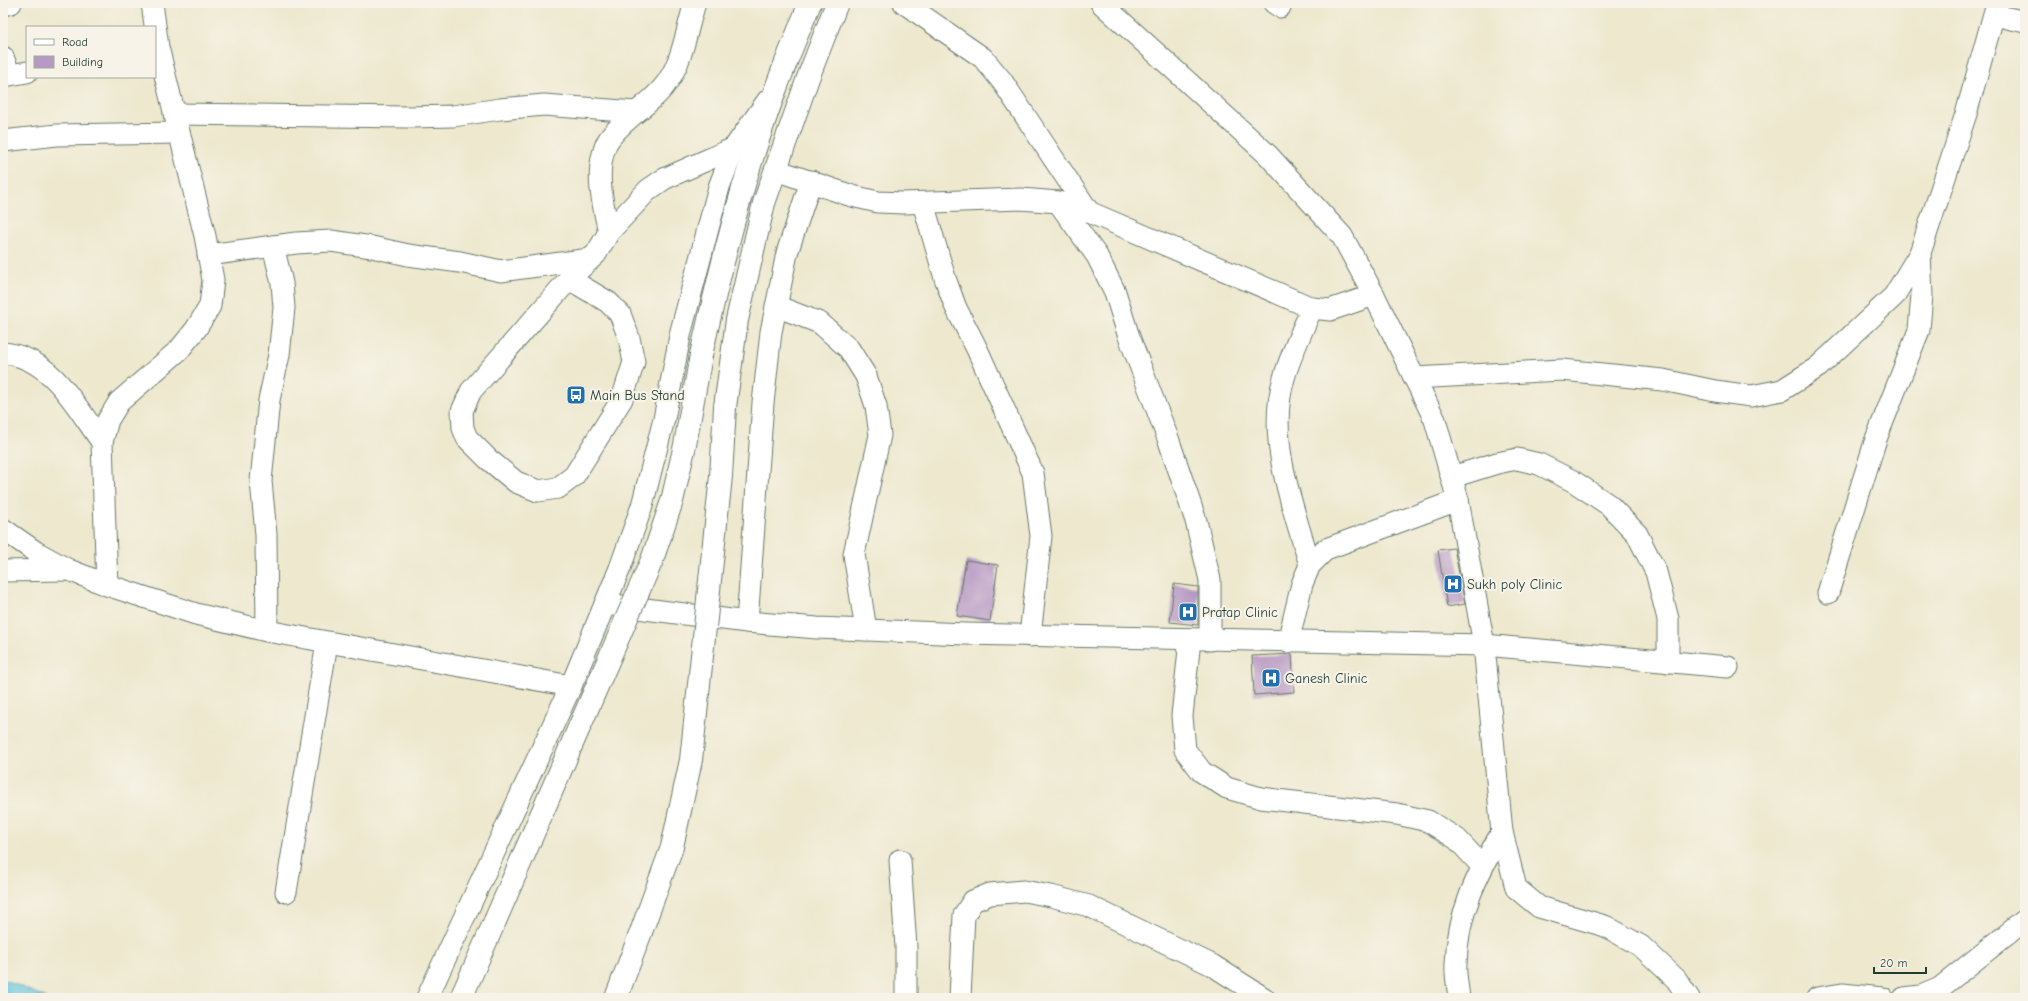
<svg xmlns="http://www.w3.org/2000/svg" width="2028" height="1001" font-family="'Comic Neue',sans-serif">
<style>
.water{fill:#5fc4dd;stroke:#3f8088}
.building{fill:#b79ac4}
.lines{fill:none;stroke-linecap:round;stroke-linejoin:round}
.minor-casing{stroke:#67796a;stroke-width:23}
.major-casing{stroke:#67796a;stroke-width:24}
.minor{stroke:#fff;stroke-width:21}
.major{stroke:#fff;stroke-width:22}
.major-bridge-casing{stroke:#67796a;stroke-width:24;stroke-linecap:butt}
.major-bridge{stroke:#fff;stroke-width:22}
.labels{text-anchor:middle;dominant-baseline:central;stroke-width:4;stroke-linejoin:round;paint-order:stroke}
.poi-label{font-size:14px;fill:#1f3d34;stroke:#f7f3e8;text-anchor:start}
</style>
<rect width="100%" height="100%" fill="#f7f3e8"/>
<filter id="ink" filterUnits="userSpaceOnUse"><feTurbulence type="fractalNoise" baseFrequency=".025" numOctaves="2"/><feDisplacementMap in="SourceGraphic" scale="8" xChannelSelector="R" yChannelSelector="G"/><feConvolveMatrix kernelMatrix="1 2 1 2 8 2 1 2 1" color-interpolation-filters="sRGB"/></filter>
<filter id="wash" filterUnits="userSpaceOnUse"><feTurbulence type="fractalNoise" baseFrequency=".012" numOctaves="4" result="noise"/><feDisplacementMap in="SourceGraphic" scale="16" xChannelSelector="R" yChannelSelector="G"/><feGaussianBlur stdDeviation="0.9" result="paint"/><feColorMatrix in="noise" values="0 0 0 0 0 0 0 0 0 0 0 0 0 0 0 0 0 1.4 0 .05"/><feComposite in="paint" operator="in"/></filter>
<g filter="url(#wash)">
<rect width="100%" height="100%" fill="#ede8ce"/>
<polygon class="water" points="3,979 47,998 3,998"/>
<g id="blocks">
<g class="building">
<polygon points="1454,548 1465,604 1447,607 1438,550"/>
<polygon points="966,560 998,565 990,621 957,616"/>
<polygon points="1174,584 1198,587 1198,625 1170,622"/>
<polygon points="1292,654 1294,692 1254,695 1252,656"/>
</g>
</g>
</g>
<g filter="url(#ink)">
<use href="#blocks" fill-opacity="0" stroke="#67796a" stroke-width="1"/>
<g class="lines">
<defs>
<g id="minor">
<polyline points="904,3 983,58 1002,81 1089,212"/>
<polyline points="1101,3 1268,155 1342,236 1374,295 1435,420 1458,500 1484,645 1502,832 1516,888 1539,907 1605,926 1641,946 1676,979 1689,998"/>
<polyline points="1274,3 1280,7"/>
<polyline points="3,5 11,3"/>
<polyline points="1995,15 2025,22"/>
<polyline points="3,57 10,75 27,72"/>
<polyline points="174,114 409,117 453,116 500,109 544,105 636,112"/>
<polyline points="3,141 57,135 179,133"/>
<polyline points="776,170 852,196 878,202 903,203 1021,199 1058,202 1089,212 1312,308 1330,310 1374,295"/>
<polyline points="1058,202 1097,256 1115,292 1128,334 1169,441 1196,521 1210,580 1210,640"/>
<polyline points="923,203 945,278 956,308 977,349 1033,473 1041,536 1030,636"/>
<path d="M609 232C603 205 595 175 605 147 609 135 623 124 633 115 645 105 659 95 668 81 683 59 687 28 695 3"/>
<polyline points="208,255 296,243 331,241 372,247 408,255 460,262 501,271 590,259"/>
<polyline points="569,279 608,302 620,314 629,338 634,362 622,399 574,476 558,488 538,491 516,482 488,459 467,438 463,428 462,411 471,391 569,279 596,254 609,232 648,190 664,179 734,148"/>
<polyline points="776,306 820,323 849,349 866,376 876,406 880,435 854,554 866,630"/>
<path d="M3 353C52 357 76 407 102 442"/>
<polyline points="1414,378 1562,370 1663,380 1715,391 1751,396 1782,390 1818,367 1894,296 1920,253 1966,114 1997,3"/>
<polyline points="1452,477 1497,463 1517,459 1539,464 1573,481 1609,505 1637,534 1656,572 1668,619 1668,662"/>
<polyline points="3,529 36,552 69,570 107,585 196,614 267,631 571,686"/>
<path d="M1310 565C1293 506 1266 440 1284 378 1291 354 1302 331 1312 308"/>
<polyline points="3,571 67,570"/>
<polyline points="107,585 102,442 108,420 119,402 179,350 196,329 210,306 213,280 205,236 158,47 152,3"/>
<polyline points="1828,593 1876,439 1919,330 1922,295 1920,253"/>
<polyline points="606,604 747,622 817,628 965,634 1484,645 1728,667"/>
<polyline points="747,622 763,403 771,332 787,253 811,181"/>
<polyline points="267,631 266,534 261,481 269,400 279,355 284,308 282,283 273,246"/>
<polyline points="1190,640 1182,716 1185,750 1202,772 1227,788 1261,798 1397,814 1428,821 1457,839 1482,866"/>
<polyline points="1288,642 1302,584 1310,565 1326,549 1458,500"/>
<polyline points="900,860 906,947 906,998"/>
<polyline points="286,892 327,643"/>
<polyline points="427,998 571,686 620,568 642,506 664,419 681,331 719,187 734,148 768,100"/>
<polyline points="960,998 964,915 973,901 990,894 1024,891 1051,896 1089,906 1212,965 1264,998"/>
<path d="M1459 998C1458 987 1455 975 1456 964 1457 915 1477 874 1502 832"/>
<polyline points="1817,998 1842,994 1883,998"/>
<polyline points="1904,998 1921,996 1940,988 2025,920"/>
</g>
<g id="major">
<path d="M701 355C721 266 743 177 775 91 786 61 798 32 810 3"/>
<polyline points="725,407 737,320 764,203 808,78 837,3"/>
<polyline points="461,998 495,921"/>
<polyline points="616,998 641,932"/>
</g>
</defs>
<use href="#minor" class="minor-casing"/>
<use href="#major" class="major-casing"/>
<use href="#minor" class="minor"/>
<use href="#major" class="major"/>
<defs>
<g id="major-bridge">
<polyline points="495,921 652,560 672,501 685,445 701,355"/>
<polyline points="641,932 672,847 691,760 721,476 725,407"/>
</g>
</defs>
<use href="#major-bridge" class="major-bridge-casing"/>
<use href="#major-bridge" class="major-bridge"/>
</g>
</g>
<defs>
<symbol id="bus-square" viewBox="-11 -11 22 22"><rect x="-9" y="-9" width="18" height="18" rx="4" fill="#1f6fb2" stroke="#f7f3e8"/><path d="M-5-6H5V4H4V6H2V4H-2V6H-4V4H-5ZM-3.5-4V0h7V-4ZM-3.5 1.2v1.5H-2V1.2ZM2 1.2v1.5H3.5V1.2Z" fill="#fff"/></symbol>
<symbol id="hospital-square" viewBox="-11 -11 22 22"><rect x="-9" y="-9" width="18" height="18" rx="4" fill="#1f6fb2" stroke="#f7f3e8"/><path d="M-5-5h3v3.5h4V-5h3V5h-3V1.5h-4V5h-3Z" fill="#fff"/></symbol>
</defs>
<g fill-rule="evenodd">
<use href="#bus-square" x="565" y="384" width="22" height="22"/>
<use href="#hospital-square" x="1442" y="573" width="22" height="22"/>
<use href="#hospital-square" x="1177" y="601" width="22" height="22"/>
<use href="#hospital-square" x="1260" y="667" width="22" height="22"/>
</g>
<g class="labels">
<g class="poi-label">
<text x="590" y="395">Main Bus Stand</text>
<text x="1467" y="584">Sukh poly Clinic</text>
<text x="1202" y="612">Pratap Clinic</text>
<text x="1285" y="678">Ganesh Clinic</text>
</g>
</g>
<rect width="2028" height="1001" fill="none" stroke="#f7f3e8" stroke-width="16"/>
<rect x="26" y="26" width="130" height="52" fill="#f7f3e8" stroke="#a1aaa0"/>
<rect x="34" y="39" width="20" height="6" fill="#ffffff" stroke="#a1aaa0"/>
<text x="62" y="46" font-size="12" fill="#1f3d34">Road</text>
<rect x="34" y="56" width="20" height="12" fill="#b79ac4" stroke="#a1aaa0"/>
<text x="62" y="66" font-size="12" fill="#1f3d34">Building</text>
<path d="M1874 967v6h52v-6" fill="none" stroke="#1f3d34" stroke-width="2"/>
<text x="1880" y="967" font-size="12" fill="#1f3d34" stroke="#f7f3e8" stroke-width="3" paint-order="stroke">20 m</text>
</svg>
